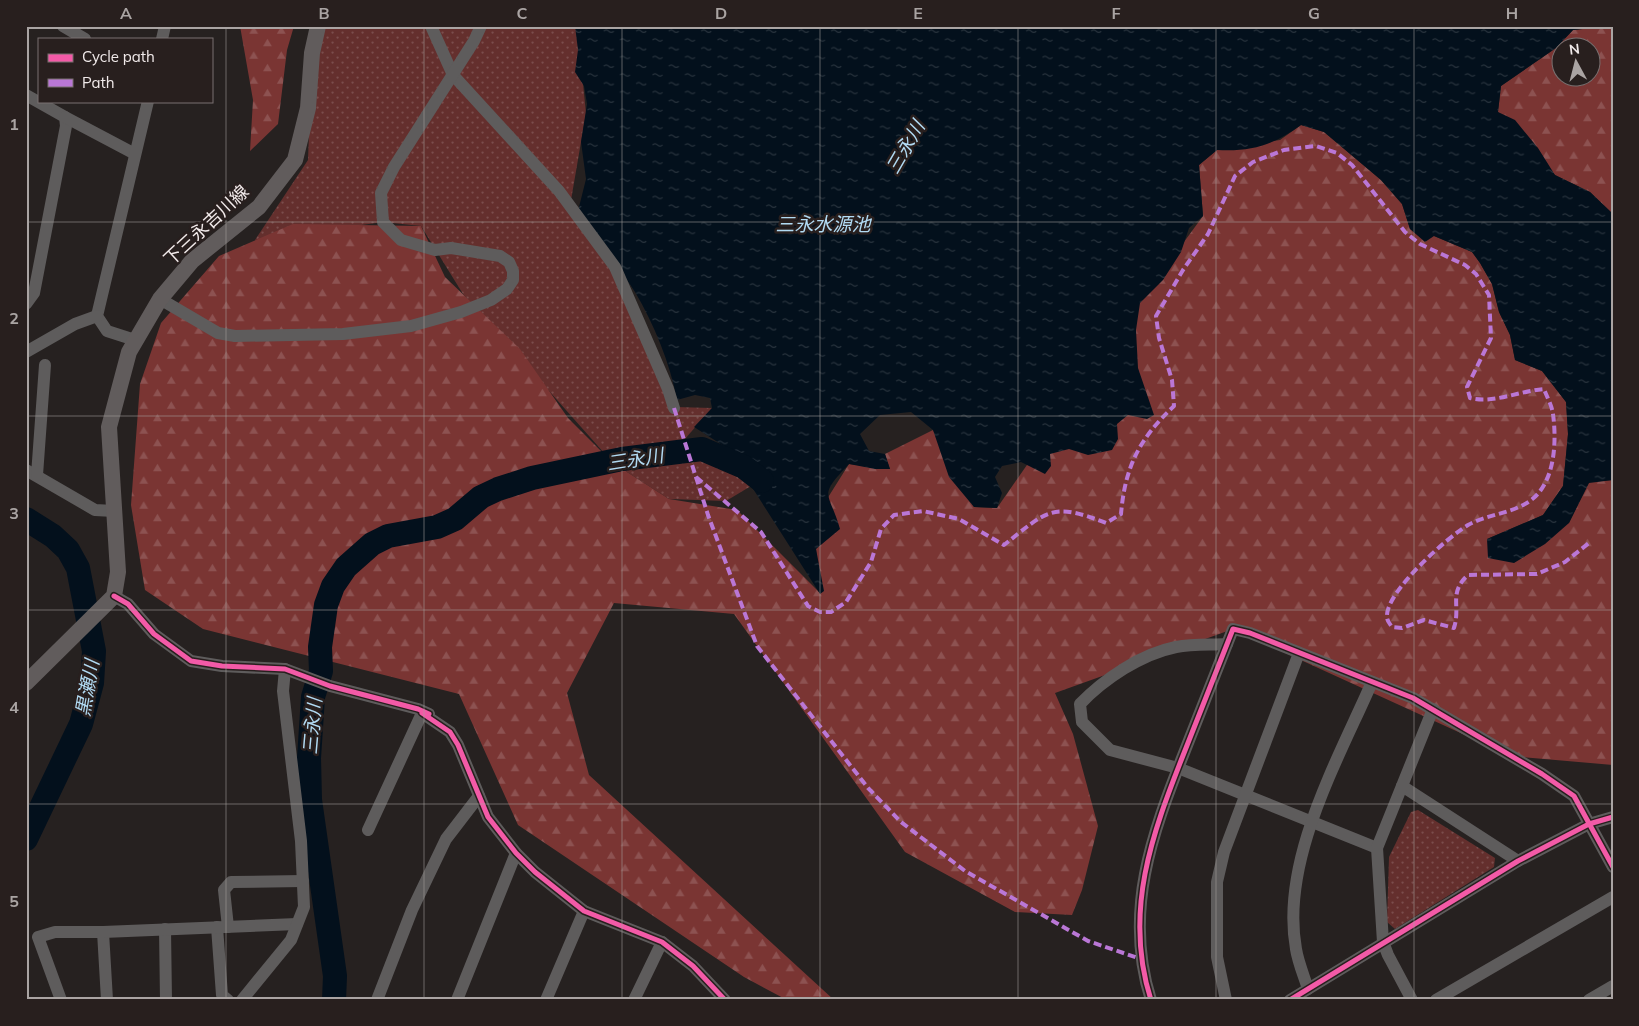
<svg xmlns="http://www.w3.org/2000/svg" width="1639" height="1026" font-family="Mulish,'Noto Sans JP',sans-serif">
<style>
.green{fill:url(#green-dots)}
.forest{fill:url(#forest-firs);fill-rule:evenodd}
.water{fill:url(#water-ripples)}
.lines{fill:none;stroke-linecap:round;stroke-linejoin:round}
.river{stroke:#03101c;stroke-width:24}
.minor{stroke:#5e5c5c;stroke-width:12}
.major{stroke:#615c5c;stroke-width:16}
.quiet{stroke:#ba77d6;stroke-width:4;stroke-dasharray:8 4;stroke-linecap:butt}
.cycleway-casing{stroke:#281f1e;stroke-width:8}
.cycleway{stroke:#f35aa7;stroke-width:5}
.grid{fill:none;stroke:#aaa4a3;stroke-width:1;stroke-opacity:0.55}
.labels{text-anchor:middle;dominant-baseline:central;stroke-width:5;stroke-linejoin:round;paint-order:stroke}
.street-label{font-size:18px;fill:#f1eaea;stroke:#281f1e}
.water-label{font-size:19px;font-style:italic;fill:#b1daf3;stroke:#281f1e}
.neatline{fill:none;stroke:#aaa4a3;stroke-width:2}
.grid-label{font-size:16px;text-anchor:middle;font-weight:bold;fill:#aaa4a3}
</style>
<defs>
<pattern id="green-dots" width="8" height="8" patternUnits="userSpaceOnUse" patternTransform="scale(1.25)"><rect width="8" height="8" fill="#642f2d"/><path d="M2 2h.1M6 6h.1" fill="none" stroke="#7b4d4c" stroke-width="1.8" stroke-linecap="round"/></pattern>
<pattern id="forest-firs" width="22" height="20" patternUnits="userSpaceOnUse" patternTransform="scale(1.25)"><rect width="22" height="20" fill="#7a3533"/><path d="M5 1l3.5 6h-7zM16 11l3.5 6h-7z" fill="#8d5251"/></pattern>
<pattern id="water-ripples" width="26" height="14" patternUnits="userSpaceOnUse" patternTransform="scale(1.25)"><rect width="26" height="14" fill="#03101c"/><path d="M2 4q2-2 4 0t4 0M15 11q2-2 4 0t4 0" fill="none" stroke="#28333d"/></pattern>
</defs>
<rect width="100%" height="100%" fill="#262120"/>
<g class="green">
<polygon points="326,26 577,26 586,113 570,206 604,249 674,407 712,408 684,440 751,486 726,501 669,499 613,463 463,294 421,226 383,222 255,240 308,160 312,53"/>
<polygon points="1418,810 1495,858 1494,867 1395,929 1387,922 1389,857 1411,812"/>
</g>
<g class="forest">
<polygon points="240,26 294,26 287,50 278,124 250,151 253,100"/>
<path d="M1613 26V214L1590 192 1555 175 1498 112 1501 86 1556 48 1573 30ZM1562 48H1592V78H1562Z"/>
<polygon points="1301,125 1324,132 1381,180 1402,204 1410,229 1434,236 1472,252 1480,263 1492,284 1499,312 1510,335 1515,360 1542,371 1566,402 1568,434 1563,486 1543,515 1487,539 1569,523 1589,482 1613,480 1613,765 1511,756 1233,629 1055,693 1073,734 1098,826 1082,890 1072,915 1015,912 905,852 734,614 614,603 567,693 589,775 834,1000 787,1000 744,977 518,825 459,694 203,629 145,590 131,505 140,384 161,323 219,256 293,224 421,226 445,277 520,349 568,418 613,463 669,499 737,510 820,593 816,549 827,499 849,464 890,469 885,454 933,430 974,507 997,508 1140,302 1203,216 1199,165 1217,150 1280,140"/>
</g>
<path class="water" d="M575 26H1611L1573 30 1556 48 1501 86 1498 112 1515 120 1538 148 1555 175 1590 192 1613 214V480L1589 483 1569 523 1545 544 1514 563 1488 558 1487 539 1543 515 1563 486 1568 434 1566 402 1542 371 1515 360 1510 335 1499 312 1492 284 1480 263 1472 252 1434 236 1425 242 1410 229 1402 204 1381 180 1324 132 1301 125C1274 145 1251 152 1217 150L1199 165 1203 216 1189 228 1181 252 1163 280 1140 303 1136 330 1138 368 1154 415 1147 419 1128 415 1117 424 1118 439 1112 450 1088 455 1069 449 1050 454 1051 466 1045 474 1021 462 1002 466 995 477 1002 493 997 508 974 507 949 477 933 430 911 412 880 415 860 434 869 451 885 454 890 469H875L849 464C817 498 829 490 840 529L816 549 824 591 820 594 727 448 694 427 712 408 710 398 695 395 677 400C670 363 654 324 635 292 618 265 595 241 577 215L586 179 581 142 587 104 584 86 575 72 578 50Z"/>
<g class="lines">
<g class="river">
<polyline points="26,519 53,536 68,550 78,568 94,651 92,683 81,724 26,839"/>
<polyline points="334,1000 335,976 310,800 309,758 313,697 321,671 320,647 326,605 333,586 346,567 372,544 388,536 437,527 455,519 481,497 498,489 532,478 622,459 702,449 744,467 762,481"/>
</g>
<g class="minor">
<polyline points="63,26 85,39"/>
<polyline points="431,26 453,75 559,191 615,267 668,389 674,408"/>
<polyline points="162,39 165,26"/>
<polyline points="26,95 65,117 66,126 34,293 26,304"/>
<polyline points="65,117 135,154"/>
<polyline points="160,299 218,333 235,336 343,334 411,326 461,312 491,300 507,289 513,280 513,271 509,262 500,256 451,248 435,250 401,240 383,222 381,193 394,167 474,41 481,26"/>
<polyline points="135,340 107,331 97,316 148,101"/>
<polyline points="26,352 75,324 97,316"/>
<polyline points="26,470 95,510 114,511"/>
<polyline points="37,475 45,365"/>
<polyline points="114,596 128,604 154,634 191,661 222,666 285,669 330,686 418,709 429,714"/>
<path d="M1227 644C1211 645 1193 644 1176 647 1141 654 1104 679 1080 704L1082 722 1110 750 1178 768 1377 848"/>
<polyline points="422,713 450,732 458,745 488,817 516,853 535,872 584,911 662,942 693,966 725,1000"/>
<polyline points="1402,786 1518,861"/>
<polyline points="368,830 422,713"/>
<polyline points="217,927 222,995 228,1000"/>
<polyline points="228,927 224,890 231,882 303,881"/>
<polyline points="165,929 166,1000"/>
<polyline points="103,932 107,1000"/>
<path d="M1308 989C1304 976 1298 962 1296 949 1280 861 1338 760 1372 682"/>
<polyline points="61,1000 38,937 55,932 103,932 297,924"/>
<polyline points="242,1000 291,940 304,907 301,841 283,691 285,669"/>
<polyline points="377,1000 412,910 446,839 479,796"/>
<polyline points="457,1000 516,853"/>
<polyline points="546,1000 584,911"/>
<polyline points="634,1000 662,942"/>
<path d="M1151 1000C1123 912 1152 834 1184 753 1201 711 1217 670 1233 629L1250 633 1413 698 1542 774 1574 796 1613 867"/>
<polyline points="1226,1000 1217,957 1217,882 1224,852 1299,653"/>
<polyline points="1290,1000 1518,861 1589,824 1613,817"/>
<polyline points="1412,1000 1388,955 1383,942 1377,848 1433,709"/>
<polyline points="1436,1000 1613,897"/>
<polyline points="1589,1000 1613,986"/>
</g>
<polyline class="major" points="26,683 114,596 118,572 109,427 129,352 160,299 192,261 259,207 295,160 308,108 312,53 318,26"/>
<g class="quiet">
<polyline points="674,408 708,515 757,646 868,788 901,822 965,871 1088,941 1144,960"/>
<path d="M696 477 761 532 808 606 820 612H831L846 602 871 562 881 529 894 515 923 511 959 519 1004 545C1048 510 1052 502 1106 523L1121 514C1125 467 1139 439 1174 406L1172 380 1159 338 1156 316 1183 270 1208 234 1235 176 1253 162 1284 150 1316 146 1337 153 1352 165 1405 232 1420 244 1465 265 1476 274 1489 295 1491 338 1467 387 1470 398C1493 404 1519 391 1544 389 1547 397 1552 406 1553 414 1557 444 1555 488 1525 504 1507 514 1486 515 1468 525 1448 537 1385 592 1387 617 1387 621 1390 624 1392 627L1402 628 1424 620 1454 628C1461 606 1448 593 1468 575L1537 574 1565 562 1589 543"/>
</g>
<defs>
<g id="cycleway">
<polyline points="114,596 128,604 154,634 191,661 222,666 285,669 330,686 418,709 429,714"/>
<polyline points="422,713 450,732 458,745 488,817 516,853 535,872 584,911 662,942 693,966 725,1000"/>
<path d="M1151 1000C1123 912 1152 834 1184 753 1201 711 1217 670 1233 629L1250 633 1413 698 1542 774 1574 796 1613 867"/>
<polyline points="1290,1000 1518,861 1589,824 1613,817"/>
</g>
</defs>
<use href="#cycleway" class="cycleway-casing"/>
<use href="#cycleway" class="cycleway"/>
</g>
<path class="grid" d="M226 26V1000M424 26V1000M622 26V1000M820 26V1000M1018 26V1000M1216 26V1000M1414 26V1000M26 222H1613M26 416H1613M26 610H1613M26 804H1613"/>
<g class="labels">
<g class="street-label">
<text transform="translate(206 225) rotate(-43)">下三永吉川線</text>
</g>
<g class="water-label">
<text transform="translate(905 147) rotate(-60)">三永川</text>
<text x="823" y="224">三永水源池</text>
<text transform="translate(635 459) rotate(-9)">三永川</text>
<text transform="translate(87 688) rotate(-80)">黒瀬川</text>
<text transform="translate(312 726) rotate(-85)">三永川</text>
</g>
</g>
<rect width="1639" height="1026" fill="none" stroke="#281f1e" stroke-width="55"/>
<rect x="38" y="38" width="175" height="65" fill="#281f1e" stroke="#787070"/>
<rect x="48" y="54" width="25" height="8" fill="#f35aa7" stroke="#787070"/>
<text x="82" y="62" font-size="15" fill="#f1eaea">Cycle path</text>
<rect x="48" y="79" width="25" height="8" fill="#ba77d6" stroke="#787070"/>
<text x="82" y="88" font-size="15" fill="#f1eaea">Path</text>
<g transform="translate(1576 62) rotate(353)"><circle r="24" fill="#281f1e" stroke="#787070"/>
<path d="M0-4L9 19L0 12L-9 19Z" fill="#aaa4a3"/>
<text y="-8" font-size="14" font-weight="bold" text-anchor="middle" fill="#f1eaea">N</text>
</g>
<rect x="28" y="28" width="1584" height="970" class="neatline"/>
<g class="grid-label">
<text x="126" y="19">A</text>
<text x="324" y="19">B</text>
<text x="522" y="19">C</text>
<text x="721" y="19">D</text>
<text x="918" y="19">E</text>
<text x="1116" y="19">F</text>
<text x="1314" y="19">G</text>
<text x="1512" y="19">H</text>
<text x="14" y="130">1</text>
<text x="14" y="324">2</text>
<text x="14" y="519">3</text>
<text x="14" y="713">4</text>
<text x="14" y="907">5</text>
</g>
</svg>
